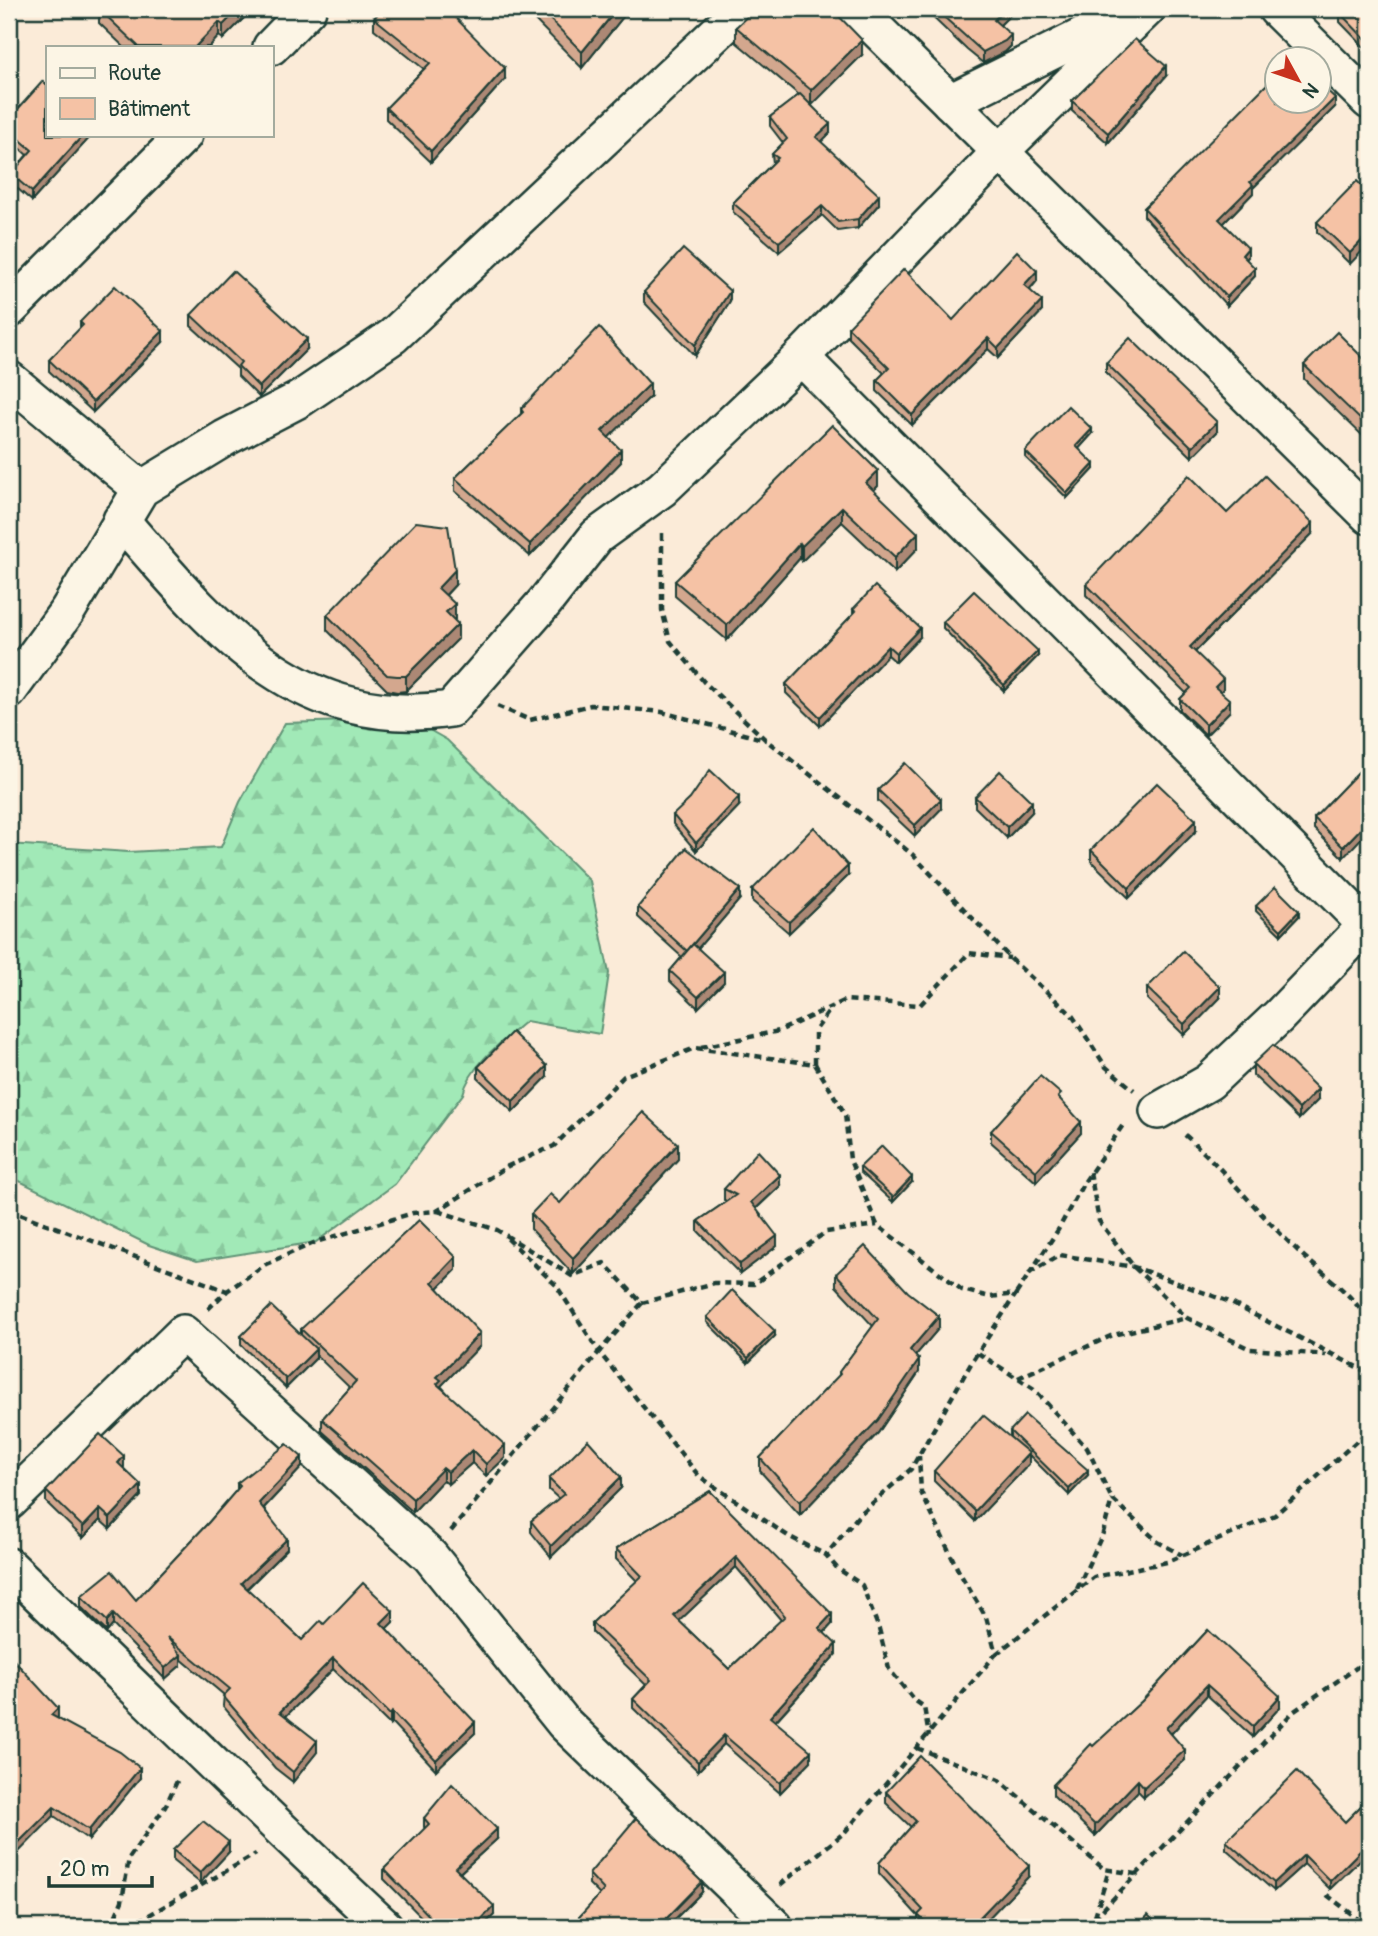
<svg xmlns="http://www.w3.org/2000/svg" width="1378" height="1936" font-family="Pangolin,sans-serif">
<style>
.forest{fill:url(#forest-firs);stroke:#609376;stroke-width:2}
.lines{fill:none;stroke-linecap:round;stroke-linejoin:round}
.minor-casing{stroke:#1f3d34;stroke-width:40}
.path{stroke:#1f3d34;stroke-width:4.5;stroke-dasharray:7 5;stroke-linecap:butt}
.minor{stroke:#fcf5e5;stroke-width:35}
.wall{fill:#d3a78e;stroke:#1f3d34;stroke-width:2;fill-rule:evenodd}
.shaded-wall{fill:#ac8874;stroke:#1f3d34;stroke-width:2}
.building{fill:#f5c2a5;stroke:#1f3d34;stroke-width:2;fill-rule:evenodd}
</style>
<defs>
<pattern id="forest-firs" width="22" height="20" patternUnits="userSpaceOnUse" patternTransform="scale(1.75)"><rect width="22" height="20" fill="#a1e9b7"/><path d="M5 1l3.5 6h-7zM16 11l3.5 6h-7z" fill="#8ac99e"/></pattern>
</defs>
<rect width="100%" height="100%" fill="#fbebd8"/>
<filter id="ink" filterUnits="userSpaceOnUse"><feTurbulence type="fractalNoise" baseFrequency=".0143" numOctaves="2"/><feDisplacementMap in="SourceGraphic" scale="14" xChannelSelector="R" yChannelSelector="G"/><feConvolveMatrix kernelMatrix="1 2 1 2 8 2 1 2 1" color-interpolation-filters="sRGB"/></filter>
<g filter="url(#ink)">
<path class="forest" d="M410 719 447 740 590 881 609 973 600 1034 526 1021C504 1040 470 1065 463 1094L395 1184 316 1242 197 1261 149 1245 9 1176V844L129 852 221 847 240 802 285 723Z"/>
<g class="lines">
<defs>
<g id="minor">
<polyline points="856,9 1369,516"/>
<polyline points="1276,9 1369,101"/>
<polyline points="271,47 308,9"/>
<polyline points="950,102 1131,12"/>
<polyline points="9,310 184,135"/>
<polyline points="801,357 1369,928"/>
<polyline points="9,379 141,489"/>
<path d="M121 520C212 625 296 732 451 709L545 602 597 536 662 489 801 357 1000 152 1147 9"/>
<polyline points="9,691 68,610 141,489 225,438 300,399 393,336 742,9"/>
<polyline points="1158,1111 1209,1082 1279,1016 1369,922"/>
<polyline points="9,1502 183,1333 430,1556 564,1723 775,1927"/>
<path d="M9 1566C134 1686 257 1809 385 1927"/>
</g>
</defs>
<use href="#minor" class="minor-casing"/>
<g class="path">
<polyline points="662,533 662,610 670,641 704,682 767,741 912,854 1011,959 1072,1015 1106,1067 1134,1090"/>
<polyline points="497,706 530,720 591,705 662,712 766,740"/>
<polyline points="701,1047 779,1031 846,1000 920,1005 969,953 1010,958"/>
<polyline points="815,1064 815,1031 832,1007"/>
<path d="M1185 1135C1224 1169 1256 1211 1294 1247 1320 1273 1352 1291 1369 1323"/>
<polyline points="1090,1172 1099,1221 1134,1267 1187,1318 1250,1349 1326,1355"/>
<polyline points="9,1210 227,1291"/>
<polyline points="438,1211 497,1230 572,1276 604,1263 642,1303 599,1352 699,1476 788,1536 826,1555 837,1568 862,1585 879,1629 889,1669 913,1699 924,1707 929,1736"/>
<polyline points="1029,1273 1060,1255 1134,1267 1227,1301 1369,1373"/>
<polyline points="1016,1294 1058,1230 1083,1184 1125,1122"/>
<polyline points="642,1303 714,1283 754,1284 826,1232 877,1225"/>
<polyline points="208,1309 227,1291 266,1264 316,1242 413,1213 437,1211 508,1166 554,1146 624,1076 695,1048 815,1064 845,1114 850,1160 877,1225 962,1290 990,1297 1016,1294 973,1360 911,1469 859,1515 826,1555"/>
<polyline points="978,1353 1034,1389 1087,1448 1112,1499 1158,1542 1182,1555"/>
<polyline points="1018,1378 1113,1335 1187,1318"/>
<polyline points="451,1531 599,1352 556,1285 507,1238"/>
<polyline points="1077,1589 1103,1533 1112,1499"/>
<polyline points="996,1654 1094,1577 1167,1562 1275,1515 1369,1430"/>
<polyline points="917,1748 999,1780 1104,1869 1136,1874"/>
<polyline points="780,1885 845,1832 996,1654 986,1617 958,1570 921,1492 919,1456"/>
<polyline points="1327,1895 1366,1925 1369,1924"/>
<polyline points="1095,1916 1109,1870"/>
<polyline points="111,1927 122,1901 129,1858 165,1807 178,1779"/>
<polyline points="128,1927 256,1854"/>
<polyline points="1086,1927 1293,1712 1369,1659"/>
</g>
<use href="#minor" class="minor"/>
</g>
<g class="wall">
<polygon points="99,9 253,9 223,39 219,36 209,47 124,47 99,23"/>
<polygon points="524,9 623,9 623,17 582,68"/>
<polygon points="924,9 1016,9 1000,25 1011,46 1005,52 983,63 967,50"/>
<polygon points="1059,9 1072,9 1066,15"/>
<polygon points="1369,9 1369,52 1340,22 1340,13"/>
<polygon points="374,18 505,79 431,162 386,119 386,108 424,69 374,29"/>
<polygon points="736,27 862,55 811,105 830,133 820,142 879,204 858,228 838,231 822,215 779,252 733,212 733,203 773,163 772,154 783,143 770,126 770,117 799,95 736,42"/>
<polygon points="1166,76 1108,143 1072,111 1072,101"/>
<polygon points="1275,88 1335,107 1253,188 1253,193 1223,224 1248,257 1246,259 1255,276 1227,306 1144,216 1144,208"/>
<polygon points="9,119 92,135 32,201 11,183 11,174 27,155 9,139"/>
<polygon points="1369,193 1350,264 1317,232 1317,222"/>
<polygon points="1037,281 1030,290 1042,311 998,358 988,349 912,425 877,391 877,380 884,373 848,337 848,327 953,320"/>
<polygon points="644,292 730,301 695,356 644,302"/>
<polygon points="191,315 307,349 259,397 238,376 238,369 191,326"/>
<polygon points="80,322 163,342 93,412 49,371 49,360 80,329"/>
<polygon points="1106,363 1217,432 1192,457 1106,373"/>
<polygon points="1369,364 1369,442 1304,379 1304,365"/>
<polygon points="650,397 608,438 621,462 530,556 455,491 455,478 521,414 521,409"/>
<polygon points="1092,434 1078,449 1094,469 1067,498 1025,457 1025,451"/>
<polygon points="878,486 874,490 918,548 895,572 842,522 802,561 800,558 727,640 675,596 675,581"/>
<polygon points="1227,513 1313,533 1195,652 1223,689 1220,692 1230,711 1206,735 1180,710 1180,699 1186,693 1086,595 1086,584"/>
<polygon points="455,585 446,595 455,619 454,620 458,639 406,691 397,692 387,690 327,630 327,615"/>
<polygon points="853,609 920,637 896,662 888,655 820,726 786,693 786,684 853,614"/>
<polygon points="943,622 1038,656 1004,691 943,628"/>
<polygon points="1369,761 1343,858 1314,829 1314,818"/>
<polygon points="878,790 941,809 915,836 878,801"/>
<polygon points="975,797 1032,812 1007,838 975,807"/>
<polygon points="739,806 696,851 673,824 673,815"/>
<polygon points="1196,831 1129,898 1091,861 1091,850"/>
<polygon points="848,876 789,933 752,901 752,890"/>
<polygon points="740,899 698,948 724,982 698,1008 670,981 670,971 682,957 638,917 638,907"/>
<polygon points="1256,906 1299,916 1281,935 1256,911"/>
<polygon points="1147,988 1220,998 1184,1035 1147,999"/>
<polygon points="1253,1064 1318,1100 1299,1119 1253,1075"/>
<polygon points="478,1067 547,1077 513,1112 478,1078"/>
<polygon points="1061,1101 1081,1133 1036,1182 991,1142 991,1131"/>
<polygon points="678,1159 573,1274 531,1229 531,1214"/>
<polygon points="860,1167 912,1182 893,1202 860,1172"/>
<polygon points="780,1186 756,1209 777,1246 740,1274 698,1231 698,1221 727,1201 724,1200 724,1189"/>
<polygon points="1369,1266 1369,1293 1360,1284 1360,1276"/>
<polygon points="456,1270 438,1288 480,1346 441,1386 505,1458 486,1476 472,1463 448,1484 443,1480 413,1512 322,1431 322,1419 350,1388 316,1355 316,1358 286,1388 241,1345 241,1336 301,1335 301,1329"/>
<polygon points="836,1274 939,1328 915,1356 919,1372 878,1433 800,1515 760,1471 760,1458 839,1376 839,1372 873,1326 836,1286"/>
<polygon points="707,1317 775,1336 748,1363 707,1322"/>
<polygon points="1010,1431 1088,1475 1069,1495 1029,1455 1029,1464 975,1521 934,1481 934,1471 1015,1442 1010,1437"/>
<polygon points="124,1467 123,1468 141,1496 110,1529 100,1520 83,1538 46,1502 46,1491"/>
<polygon points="302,1467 264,1508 287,1549 247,1589 302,1640 324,1624 393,1622 386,1628 475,1733 436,1770 392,1723 390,1725 333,1669 286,1716 317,1752 293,1782 275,1768 223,1706 224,1695 181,1659 181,1665 165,1679 113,1625 107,1632 81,1607 81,1596 136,1600 209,1522 237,1490 237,1483"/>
<polygon points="549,1479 621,1488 551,1557 531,1532 531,1521 559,1499 549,1490"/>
<path d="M710 1491 832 1624 824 1633 836 1654 775 1722 811 1761 780 1793 724 1744 698 1771 633 1708V1699L646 1685 592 1632V1623L637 1581 616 1559V1549ZM736 1567 781 1620 729 1669 679 1621Z"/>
<polygon points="1208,1630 1280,1707 1253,1737 1207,1695 1171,1734 1185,1760 1144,1797 1138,1791 1095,1836 1053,1795 1053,1785 1142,1701"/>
<polygon points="9,1657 58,1717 56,1718 140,1778 89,1840 54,1816"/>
<polygon points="886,1792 1029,1876 982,1925 920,1927 918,1926 918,1916 879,1873 879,1863 911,1827 886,1803"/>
<polygon points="1369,1798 1369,1851 1330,1889 1304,1864 1274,1891 1226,1849 1226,1841 1345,1822"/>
<polygon points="424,1818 497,1839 460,1873 494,1915 482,1927 431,1927 384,1879 384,1869 425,1829 424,1827"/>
<polygon points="173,1850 229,1852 200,1883 173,1861"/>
<polygon points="589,1874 702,1892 667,1927 570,1927 600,1895 589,1884"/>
</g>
<g class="shaded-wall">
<polygon points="239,9 253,9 223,39 223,25"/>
<polygon points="617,9 623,9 623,17 582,68 582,52"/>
<polygon points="1005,9 1016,9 994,31 994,20"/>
<polygon points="1066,9 1072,9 1066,15"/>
<polygon points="219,22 219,36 209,47 195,47"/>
<polygon points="1011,35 1011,46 1005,52 983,63 983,52"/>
<polygon points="862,40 862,55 811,106 811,90"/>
<polygon points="1166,66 1166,76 1108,143 1108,133"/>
<polygon points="505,68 505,79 431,162 431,151"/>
<polygon points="1335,98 1335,107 1253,188 1253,193 1219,228 1219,219 1250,182"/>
<polygon points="830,124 830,133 816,147 816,137"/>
<polygon points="83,135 92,135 32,201 32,192"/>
<polygon points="879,195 879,204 858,228 858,219"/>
<polygon points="822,206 822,215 779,252 779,242"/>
<polygon points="1369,233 1369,244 1350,264 1350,253"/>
<polygon points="1248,248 1248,257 1242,263 1242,255"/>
<polygon points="1255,268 1255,276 1227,306 1227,297"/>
<polygon points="1037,271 1037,281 1024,295 1024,285"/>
<polygon points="730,291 730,301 695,356 695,345"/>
<polygon points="1042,301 1042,311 998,358 998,348"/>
<polygon points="163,331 163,342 93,412 93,402"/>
<polygon points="988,338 988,349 912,425 912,415"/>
<polygon points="307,339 307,349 259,397 259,387"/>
<polygon points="650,384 650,397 602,444 602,431"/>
<polygon points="1217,422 1217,432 1192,457 1192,447"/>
<polygon points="1092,429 1092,434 1076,452 1076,446"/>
<polygon points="621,450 621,462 530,556 530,544"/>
<polygon points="1094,464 1094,469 1067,498 1067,493"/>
<polygon points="878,471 878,486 866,497 866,483"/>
<polygon points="842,507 842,522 802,561 802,546"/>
<polygon points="1313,523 1313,533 1190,657 1190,647"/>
<polygon points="918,533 918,548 895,572 895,557"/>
<polygon points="800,543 800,558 727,640 727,625"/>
<polygon points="455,570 455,585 438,603 438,588"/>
<polygon points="455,604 455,619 446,628 446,612"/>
<polygon points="458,624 458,639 406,691 406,676"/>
<polygon points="920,628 920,637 896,662 896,653"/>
<polygon points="11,631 11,642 9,644 9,634"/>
<polygon points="888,646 888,655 820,726 820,717"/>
<polygon points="1038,651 1038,656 1004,691 1004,685"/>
<polygon points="1223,679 1223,689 1215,697 1215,687"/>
<polygon points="1230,700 1230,711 1206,735 1206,725"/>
<polygon points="739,797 739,806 696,851 696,843"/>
<polygon points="941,799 941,809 915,836 915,825"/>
<polygon points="1032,802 1032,812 1007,838 1007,827"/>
<polygon points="1196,820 1196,831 1129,898 1129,888"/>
<polygon points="1369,820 1369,830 1343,858 1343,847"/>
<polygon points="848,866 848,876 789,933 789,922"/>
<polygon points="740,889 740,899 687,961 687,951"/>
<polygon points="1299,911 1299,916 1281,935 1281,930"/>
<polygon points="724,972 724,982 698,1008 698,997"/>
<polygon points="1220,987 1220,998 1184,1035 1184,1024"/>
<polygon points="547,1066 547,1077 513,1112 513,1101"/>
<polygon points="1318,1089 1318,1100 1299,1119 1299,1109"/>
<polygon points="1081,1122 1081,1133 1036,1182 1036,1171"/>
<polygon points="678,1144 678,1159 573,1274 573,1258"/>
<polygon points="780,1175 780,1186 751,1213 751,1202"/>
<polygon points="912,1177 912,1182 893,1202 893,1197"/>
<polygon points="777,1236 777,1246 740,1274 740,1264"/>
<polygon points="456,1257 456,1270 432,1294 432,1282"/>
<polygon points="939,1316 939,1328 910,1362 910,1350"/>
<polygon points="775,1331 775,1336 748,1363 748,1358"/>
<polygon points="480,1333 480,1346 441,1386 437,1396 437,1377"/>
<polygon points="316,1349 316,1358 286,1388 286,1379"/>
<polygon points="919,1360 919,1372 878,1433 800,1515 800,1502"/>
<polygon points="505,1445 505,1458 486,1476 486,1464"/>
<polygon points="472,1450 472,1463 448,1484 448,1472"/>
<polygon points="1029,1453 1029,1464 975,1521 975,1511"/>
<polygon points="124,1456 124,1467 118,1473 118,1463"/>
<polygon points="302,1457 302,1467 259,1513 259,1503"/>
<polygon points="443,1468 443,1480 413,1512 413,1499"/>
<polygon points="1088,1470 1088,1475 1069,1495 1069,1489"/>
<polygon points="621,1477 621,1488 551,1557 551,1546"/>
<polygon points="141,1485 141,1496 110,1529 110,1518"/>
<polygon points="100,1509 100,1520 83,1538 83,1527"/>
<polygon points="287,1539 287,1549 241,1594 241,1583"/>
<polygon points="736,1557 736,1567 674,1626 674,1616"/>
<polygon points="393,1611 393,1622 381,1634 381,1623"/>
<polygon points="113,1614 113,1625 107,1632 107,1621"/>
<polygon points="832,1614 832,1624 819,1638 819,1628"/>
<polygon points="836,1644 836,1654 770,1727 770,1717"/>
<polygon points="181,1655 181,1665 165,1679 165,1668"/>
<polygon points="333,1658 333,1669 280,1722 280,1712"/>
<polygon points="1207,1685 1207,1695 1166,1739 1166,1728"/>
<polygon points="1280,1696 1280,1707 1253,1737 1253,1726"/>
<polygon points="58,1708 58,1717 51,1725 51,1715"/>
<polygon points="392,1712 392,1723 390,1725 390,1715"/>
<polygon points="475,1722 475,1733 436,1770 436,1760"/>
<polygon points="724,1735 724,1744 698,1771 698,1762"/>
<polygon points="317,1741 317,1752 293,1782 293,1772"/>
<polygon points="1185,1750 1185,1760 1144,1797 1144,1787"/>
<polygon points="811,1751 811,1761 780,1793 780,1783"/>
<polygon points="140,1768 140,1778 89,1840 89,1830"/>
<polygon points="1138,1780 1138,1791 1095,1836 1095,1825"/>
<polygon points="54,1807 54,1816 9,1862 9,1852"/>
<polygon points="497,1829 497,1839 455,1877 455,1868"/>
<polygon points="229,1842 229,1852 200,1883 200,1873"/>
<polygon points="1369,1842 1369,1851 1330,1889 1330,1881"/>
<polygon points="1304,1855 1304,1864 1274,1891 1274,1883"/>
<polygon points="1029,1866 1029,1876 980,1927 977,1920"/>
<polygon points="702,1882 702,1892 667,1927 658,1927"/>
<polygon points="494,1906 494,1915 482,1927 474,1927"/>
</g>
<g class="building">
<polygon points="99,9 239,9 223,25 219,22 195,47 139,47"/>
<polygon points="382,9 447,9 505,68 431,151 386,108 430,63 374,18"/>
<polygon points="540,9 617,9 582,52"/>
<polygon points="755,9 832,9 862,40 811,90 736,27"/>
<polygon points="935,9 1005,9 994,20 1011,35 1005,41 983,52"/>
<polygon points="1344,9 1369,9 1369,43 1340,13"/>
<polygon points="1135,39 1166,66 1108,133 1072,101"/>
<polygon points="43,81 47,85 47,135 83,135 32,192 11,174 32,150 9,130 9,119"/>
<polygon points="1269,82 1275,88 1277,87 1277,102 1319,102 1319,83 1335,98 1250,182 1253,185 1219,219 1248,248 1242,255 1255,268 1227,297 1144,208"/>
<polygon points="800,94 830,124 816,137 879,195 858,219 838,222 822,206 779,242 733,203 778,158 772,154 787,139 770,117"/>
<polygon points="1357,181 1369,193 1369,233 1350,253 1317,222"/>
<polygon points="683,249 730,291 695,345 644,292"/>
<polygon points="1017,251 1037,271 1024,285 1042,301 998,348 988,338 912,415 877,380 889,368 848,327 904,269 953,320"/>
<polygon points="233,271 307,339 259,387 238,366 241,362 191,315"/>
<polygon points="115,286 163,331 93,402 49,360 83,325 80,322"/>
<polygon points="599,327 650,384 602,431 621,450 530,544 455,478 523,412 521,409"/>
<polygon points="1337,332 1369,364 1369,428 1304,365"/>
<polygon points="1130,338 1217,422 1192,447 1106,363"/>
<polygon points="1068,406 1092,429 1076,446 1094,464 1067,493 1025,451"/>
<polygon points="832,425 878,471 866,483 918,533 895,557 842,507 802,546 800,543 727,625 675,581"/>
<polygon points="1189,475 1227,513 1265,476 1313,523 1190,647 1223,679 1215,687 1230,700 1206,725 1180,699 1191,688 1086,584"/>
<polygon points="416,522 448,526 455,570 438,588 455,604 446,612 458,624 406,676 397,676 387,675 327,615"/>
<polygon points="875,586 920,628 896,653 888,646 820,717 786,684 856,611 853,609"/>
<polygon points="974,591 1038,651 1004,685 943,622"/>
<polygon points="1369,761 1369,820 1343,847 1314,818"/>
<polygon points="905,763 941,799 915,825 878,790"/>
<polygon points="710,770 739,797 696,843 673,815 690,799"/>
<polygon points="1000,771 1032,802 1007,827 975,797"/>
<polygon points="1157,783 1196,820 1129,888 1091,850"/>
<polygon points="814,827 848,866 789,922 752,890"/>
<polygon points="686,848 740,889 687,951 638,907"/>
<polygon points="1275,887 1299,911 1281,930 1256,906"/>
<polygon points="693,944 724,972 698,997 670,971"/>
<polygon points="1183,951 1220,987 1184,1024 1147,988"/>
<polygon points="512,1032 547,1066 513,1101 478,1067"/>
<polygon points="1273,1045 1318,1089 1299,1109 1253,1064"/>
<polygon points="1040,1076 1061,1094 1058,1097 1081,1122 1036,1171 991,1131"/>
<polygon points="643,1112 678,1144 573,1258 531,1214 550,1194 560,1203"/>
<polygon points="882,1146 912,1177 893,1197 860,1167"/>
<polygon points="758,1151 780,1175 751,1202 777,1236 740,1264 698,1221 736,1195 724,1189"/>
<polygon points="419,1220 456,1257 432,1282 480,1333 437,1377 441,1380 437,1384 505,1445 486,1464 472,1450 448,1472 443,1468 413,1499 322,1419 356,1381 301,1329"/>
<polygon points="865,1246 908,1292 939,1316 910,1350 919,1360 878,1420 800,1502 760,1458 840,1374 839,1372 878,1319 836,1274"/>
<polygon points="1369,1266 1369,1285 1360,1276"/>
<polygon points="732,1290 775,1331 748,1358 707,1317"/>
<polygon points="271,1306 316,1349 286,1379 241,1336"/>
<polygon points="983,1415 1029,1453 975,1511 934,1471"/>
<polygon points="1025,1415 1088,1470 1069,1489 1010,1431"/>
<polygon points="100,1434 124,1456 118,1463 141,1485 110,1518 100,1509 83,1527 46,1491"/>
<polygon points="588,1440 621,1477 551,1546 531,1521 564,1494 549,1479"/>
<polygon points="287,1444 302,1457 259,1503 287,1539 241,1583 302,1640 320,1621 324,1624 363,1583 393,1611 381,1623 475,1722 436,1760 392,1712 390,1715 333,1658 280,1712 317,1741 293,1772 275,1757 223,1696 230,1689 167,1637 181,1655 165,1668 113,1614 107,1621 81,1596 112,1571 136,1600 209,1522 240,1486 237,1483"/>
<path d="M710 1491 832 1614 819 1628 836 1644 770 1717 811 1751 780 1783 724 1735 698 1762 633 1699 651 1680 592 1623 642 1576 616 1549ZM736 1557 785 1616 729 1669 674 1616Z"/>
<polygon points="1208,1630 1280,1696 1253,1726 1207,1685 1166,1728 1185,1750 1144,1787 1138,1780 1095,1825 1053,1785 1091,1744 1093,1746 1142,1701"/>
<polygon points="10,1656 58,1708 51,1715 120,1752 140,1768 89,1830 54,1807 9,1852"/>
<polygon points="920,1756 1029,1866 977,1920 983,1927 920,1927 925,1922 918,1915 923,1910 879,1863 916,1821 886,1792"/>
<polygon points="1297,1771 1345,1822 1369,1798 1369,1842 1330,1881 1304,1855 1274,1883 1226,1841"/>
<polygon points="452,1784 497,1829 455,1868 494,1906 474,1927 440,1927 384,1869 429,1824 424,1818"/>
<polygon points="636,1818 702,1882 658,1927 570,1927 604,1890 589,1874"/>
<polygon points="203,1821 229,1842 200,1873 173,1850"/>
<polygon points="1148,1915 1160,1927 1138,1927"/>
</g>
</g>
<rect width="1378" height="1936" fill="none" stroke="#fcf5e5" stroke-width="35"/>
<rect x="18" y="18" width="1343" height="1901" fill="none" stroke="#1f3d34" stroke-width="2.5" filter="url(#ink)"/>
<rect x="46" y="46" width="228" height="91" fill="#fcf5e5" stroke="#a4ab9e" stroke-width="2"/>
<rect x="60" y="68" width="35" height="10" fill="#fcf5e5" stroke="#a4ab9e" stroke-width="2"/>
<text x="108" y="80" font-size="21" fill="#1f3d34">Route</text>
<rect x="60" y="98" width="35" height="21" fill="#f5c2a5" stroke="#a4ab9e" stroke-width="2"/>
<text x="108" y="116" font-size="21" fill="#1f3d34">Bâtiment</text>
<g transform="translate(1298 80) rotate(130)"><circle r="33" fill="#fcf5e5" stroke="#a4ab9e" stroke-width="2"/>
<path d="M0-5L12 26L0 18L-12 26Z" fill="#c8321e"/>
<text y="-10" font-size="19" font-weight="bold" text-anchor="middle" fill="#1f3d34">N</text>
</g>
<path d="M49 1876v10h103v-10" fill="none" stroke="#1f3d34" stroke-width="3.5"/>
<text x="60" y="1876" font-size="21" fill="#1f3d34" stroke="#fcf5e5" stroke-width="5" paint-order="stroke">20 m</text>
</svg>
